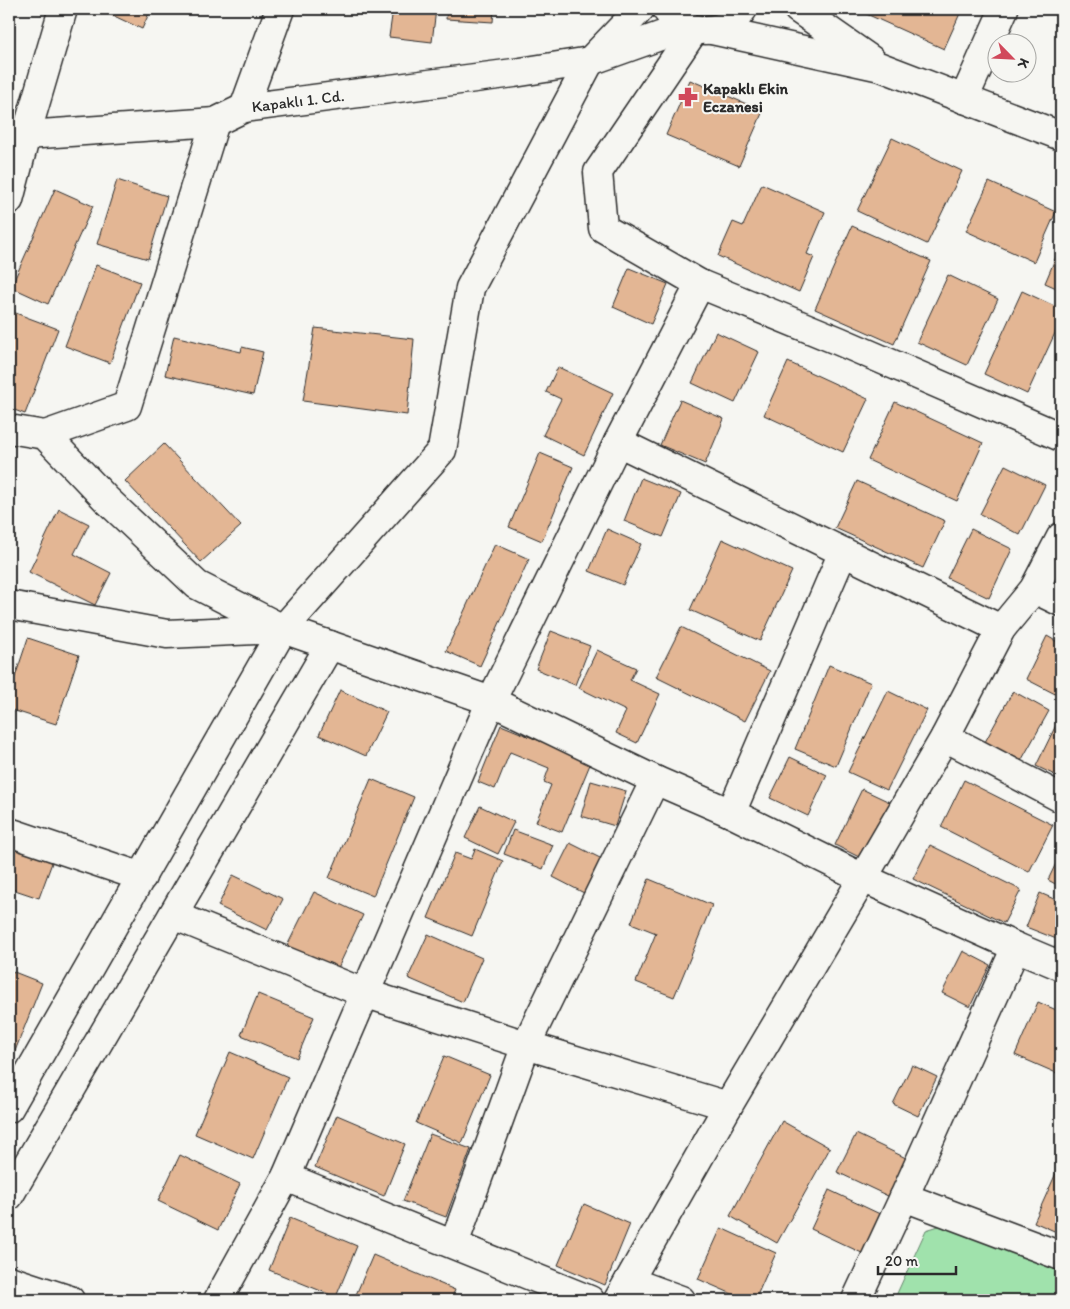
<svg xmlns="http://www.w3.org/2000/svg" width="1070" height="1309" font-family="Itim,sans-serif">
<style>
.green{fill:#a0e2ac;stroke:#66866c}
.building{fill:#e3b694;stroke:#2b2b2b}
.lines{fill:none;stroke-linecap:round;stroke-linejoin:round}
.street-casing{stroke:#2b2b2b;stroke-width:31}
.street{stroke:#f6f6f2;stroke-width:28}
.labels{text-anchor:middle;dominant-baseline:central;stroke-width:4;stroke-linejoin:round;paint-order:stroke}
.poi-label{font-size:16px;font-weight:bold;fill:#2b2b2b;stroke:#f6f6f2;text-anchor:start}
.street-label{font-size:16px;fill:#2b2b2b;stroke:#f6f6f2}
</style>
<rect width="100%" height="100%" fill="#f6f6f2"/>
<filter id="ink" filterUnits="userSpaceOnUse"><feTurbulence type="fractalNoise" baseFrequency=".02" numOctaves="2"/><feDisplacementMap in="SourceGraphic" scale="10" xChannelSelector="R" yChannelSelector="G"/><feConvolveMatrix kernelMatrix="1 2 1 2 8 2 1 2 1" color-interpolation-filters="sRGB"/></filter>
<g filter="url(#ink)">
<polygon class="green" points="942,1225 1061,1271 1061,1300 894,1300 926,1230"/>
<g class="building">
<polygon points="99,9 151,9 142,29"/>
<polygon points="393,9 436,9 432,42 389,37"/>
<polygon points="447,9 494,9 493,22 446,19"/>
<polygon points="864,9 962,9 944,49 862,12"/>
<polygon points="9,46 13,47 9,59"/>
<polygon points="690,80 763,111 739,166 666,135"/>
<polygon points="892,138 962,171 927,244 857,211"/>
<polygon points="117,180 167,196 148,259 97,244"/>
<polygon points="989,182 1056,212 1034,262 966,231"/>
<polygon points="762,184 825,212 807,254 814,257 799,292 718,256 733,222 743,226"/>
<polygon points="55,189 93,206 48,304 11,287"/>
<polygon points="852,226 931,261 894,344 815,309"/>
<polygon points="1061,245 1061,290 1045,283"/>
<polygon points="96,265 140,282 110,363 65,346"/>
<polygon points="629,268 668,284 651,324 613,307"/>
<polygon points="948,275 998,299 967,365 917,342"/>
<polygon points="1022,291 1061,309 1061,320 1027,394 984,374"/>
<polygon points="13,312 58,329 25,414 9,408 9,324"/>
<polygon points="315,328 414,339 407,415 303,401"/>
<polygon points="716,332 759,352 735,403 692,383"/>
<polygon points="174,336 241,352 242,347 263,352 253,395 165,375"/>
<polygon points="788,362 868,399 843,452 764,415"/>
<polygon points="558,367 613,393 584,455 543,435 561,399 546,392"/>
<polygon points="680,400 724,419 705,464 660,445"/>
<polygon points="895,402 983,443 957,501 868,460"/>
<polygon points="164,444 241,526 201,562 125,481"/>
<polygon points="540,453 573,467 542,541 509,527"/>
<polygon points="1005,465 1045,485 1020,535 980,514"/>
<polygon points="641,478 681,494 663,537 624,521"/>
<polygon points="857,481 945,521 923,568 835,528"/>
<polygon points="59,509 89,524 74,554 111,573 95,605 29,572"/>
<polygon points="607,529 641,544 623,585 589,571"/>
<polygon points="971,529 1012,549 989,598 947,578"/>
<polygon points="722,539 792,571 760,641 690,610"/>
<polygon points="495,544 529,559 480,666 446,651"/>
<polygon points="681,627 770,671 745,721 656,677"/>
<polygon points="551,631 590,646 575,685 536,669"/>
<polygon points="1047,636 1061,644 1061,697 1026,679"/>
<polygon points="28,638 79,655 56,724 9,709 9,695"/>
<polygon points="597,650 636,668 630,680 660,694 637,743 616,733 626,711 579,688"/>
<polygon points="829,665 871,683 836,766 795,749"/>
<polygon points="340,690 387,712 366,756 319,735"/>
<polygon points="888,691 927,710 887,790 848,772"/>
<polygon points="1013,691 1049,711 1021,761 985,742"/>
<polygon points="1059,719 1061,720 1061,778 1036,766"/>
<polygon points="501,725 591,762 562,832 536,822 551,785 544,782 549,768 510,752 495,789 478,782"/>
<polygon points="790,757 827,775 808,816 770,798"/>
<polygon points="371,779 414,797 373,896 329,878"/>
<polygon points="964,780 1053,825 1029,872 941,827"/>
<polygon points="591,781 626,791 615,826 581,816"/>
<polygon points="862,789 898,806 871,863 835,845"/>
<polygon points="480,806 514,822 498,854 465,838"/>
<polygon points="513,830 553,845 543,869 504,854"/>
<polygon points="570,843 602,859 584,893 553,877"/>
<polygon points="9,845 53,860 39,898 9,888"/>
<polygon points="930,845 1021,890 1004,923 913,879"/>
<polygon points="475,849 503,861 472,936 428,918 455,853 471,859"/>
<polygon points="1061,853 1061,887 1048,880"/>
<polygon points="233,875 283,899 267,930 218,906"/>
<polygon points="649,879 712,905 674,997 636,982 656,933 631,923"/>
<polygon points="314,892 363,915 337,970 287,946"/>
<polygon points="1040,893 1061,902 1061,934 1059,940 1026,927"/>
<polygon points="428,934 482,958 463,1002 408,978"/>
<polygon points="963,951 990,965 970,1007 942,993"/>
<polygon points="9,970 42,983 13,1056 9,1055"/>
<polygon points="258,994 314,1017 297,1058 241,1035"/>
<polygon points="1038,1002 1061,1012 1061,1075 1015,1055"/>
<polygon points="230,1052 288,1077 253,1159 195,1134"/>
<polygon points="444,1056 490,1075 462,1143 416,1123"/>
<polygon points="912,1065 937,1077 918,1116 893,1104"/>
<polygon points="337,1115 405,1144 384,1196 315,1167"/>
<polygon points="782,1121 830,1148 777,1243 730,1216"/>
<polygon points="430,1134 471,1149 446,1217 403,1201"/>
<polygon points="856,1134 908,1159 890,1197 837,1172"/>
<polygon points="180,1155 240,1184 218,1230 158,1201"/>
<polygon points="1057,1171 1061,1173 1061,1234 1034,1222"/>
<polygon points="829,1190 882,1215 864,1254 811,1229"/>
<polygon points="584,1204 630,1224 605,1285 558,1265"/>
<polygon points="290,1218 357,1246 336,1297 269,1270"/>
<polygon points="721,1228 776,1253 755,1300 746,1300 698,1279"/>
<polygon points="373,1255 455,1290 451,1300 363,1300 355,1297"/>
</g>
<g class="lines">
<defs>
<g id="street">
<path d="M666 9C669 13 673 18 677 21 690 32 715 33 730 23 735 20 740 13 743 9"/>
<polyline points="798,9 871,60"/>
<polyline points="695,29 598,172 603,228 700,284 839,341 1061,437"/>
<polyline points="712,30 881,67 1061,136"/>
<polyline points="964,99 1004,9"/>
<polyline points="244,108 280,9"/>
<polyline points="9,132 26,135 215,122 244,108 514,73 590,61 688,26"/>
<polyline points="9,200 26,135 63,9"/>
<polyline points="9,429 45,435 106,499 197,585 283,629 491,701 655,780 731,813 863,878 1016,947 1061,966"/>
<polyline points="45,435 127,406 215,122"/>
<polyline points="618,442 1001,629"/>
<polyline points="1034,589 1061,602"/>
<polyline points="9,605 167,634 281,629"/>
<polyline points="945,737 1061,798"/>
<polyline points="731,813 843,552"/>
<polyline points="9,832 142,877"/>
<polyline points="173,915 364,993 526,1045 728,1106"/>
<polyline points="9,1108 283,629 442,450 470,288 590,61 640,9"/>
<polyline points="286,1177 590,1300"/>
<polyline points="9,1196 330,645"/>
<polyline points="904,1197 1061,1256"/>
<polyline points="454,1244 526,1045 655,780"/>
<polyline points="9,1280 70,1300"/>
<polyline points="629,1281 681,1300"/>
<polyline points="218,1300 286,1177 491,701 618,442 700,284"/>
<polyline points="618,1300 728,1106 863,878 945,737 1001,629 1034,589 1061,537"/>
<polyline points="856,1300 904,1197 1016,947"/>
</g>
</defs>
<use href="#street" class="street-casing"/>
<use href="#street" class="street"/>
</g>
</g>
<defs>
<symbol id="pharmacy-bare" viewBox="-9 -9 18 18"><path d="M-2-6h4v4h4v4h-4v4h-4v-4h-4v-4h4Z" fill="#d1495b" stroke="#f6f6f2" stroke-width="2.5" paint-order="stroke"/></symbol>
</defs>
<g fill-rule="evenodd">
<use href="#pharmacy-bare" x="674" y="83" width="28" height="28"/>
</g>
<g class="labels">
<g class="poi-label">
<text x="703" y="88">Kapaklı Ekin<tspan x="703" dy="18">Eczanesi</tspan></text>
</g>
<g class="street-label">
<text transform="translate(298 101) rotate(-7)">Kapaklı 1. Cd.</text>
</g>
</g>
<rect width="1070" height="1309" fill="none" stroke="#f6f6f2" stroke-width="30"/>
<rect x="15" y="15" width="1040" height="1279" fill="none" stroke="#2b2b2b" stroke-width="2" filter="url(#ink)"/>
<g transform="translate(1012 58) rotate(114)"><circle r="24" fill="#f6f6f2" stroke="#a5a5a2"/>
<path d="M0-4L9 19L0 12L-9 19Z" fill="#d1495b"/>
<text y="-8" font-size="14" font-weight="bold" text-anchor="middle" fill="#2b2b2b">K</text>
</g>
<path d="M878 1266v8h78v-8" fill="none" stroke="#2b2b2b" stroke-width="2.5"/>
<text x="885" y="1266" font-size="15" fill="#2b2b2b" stroke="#f6f6f2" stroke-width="4" paint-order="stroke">20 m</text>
</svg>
